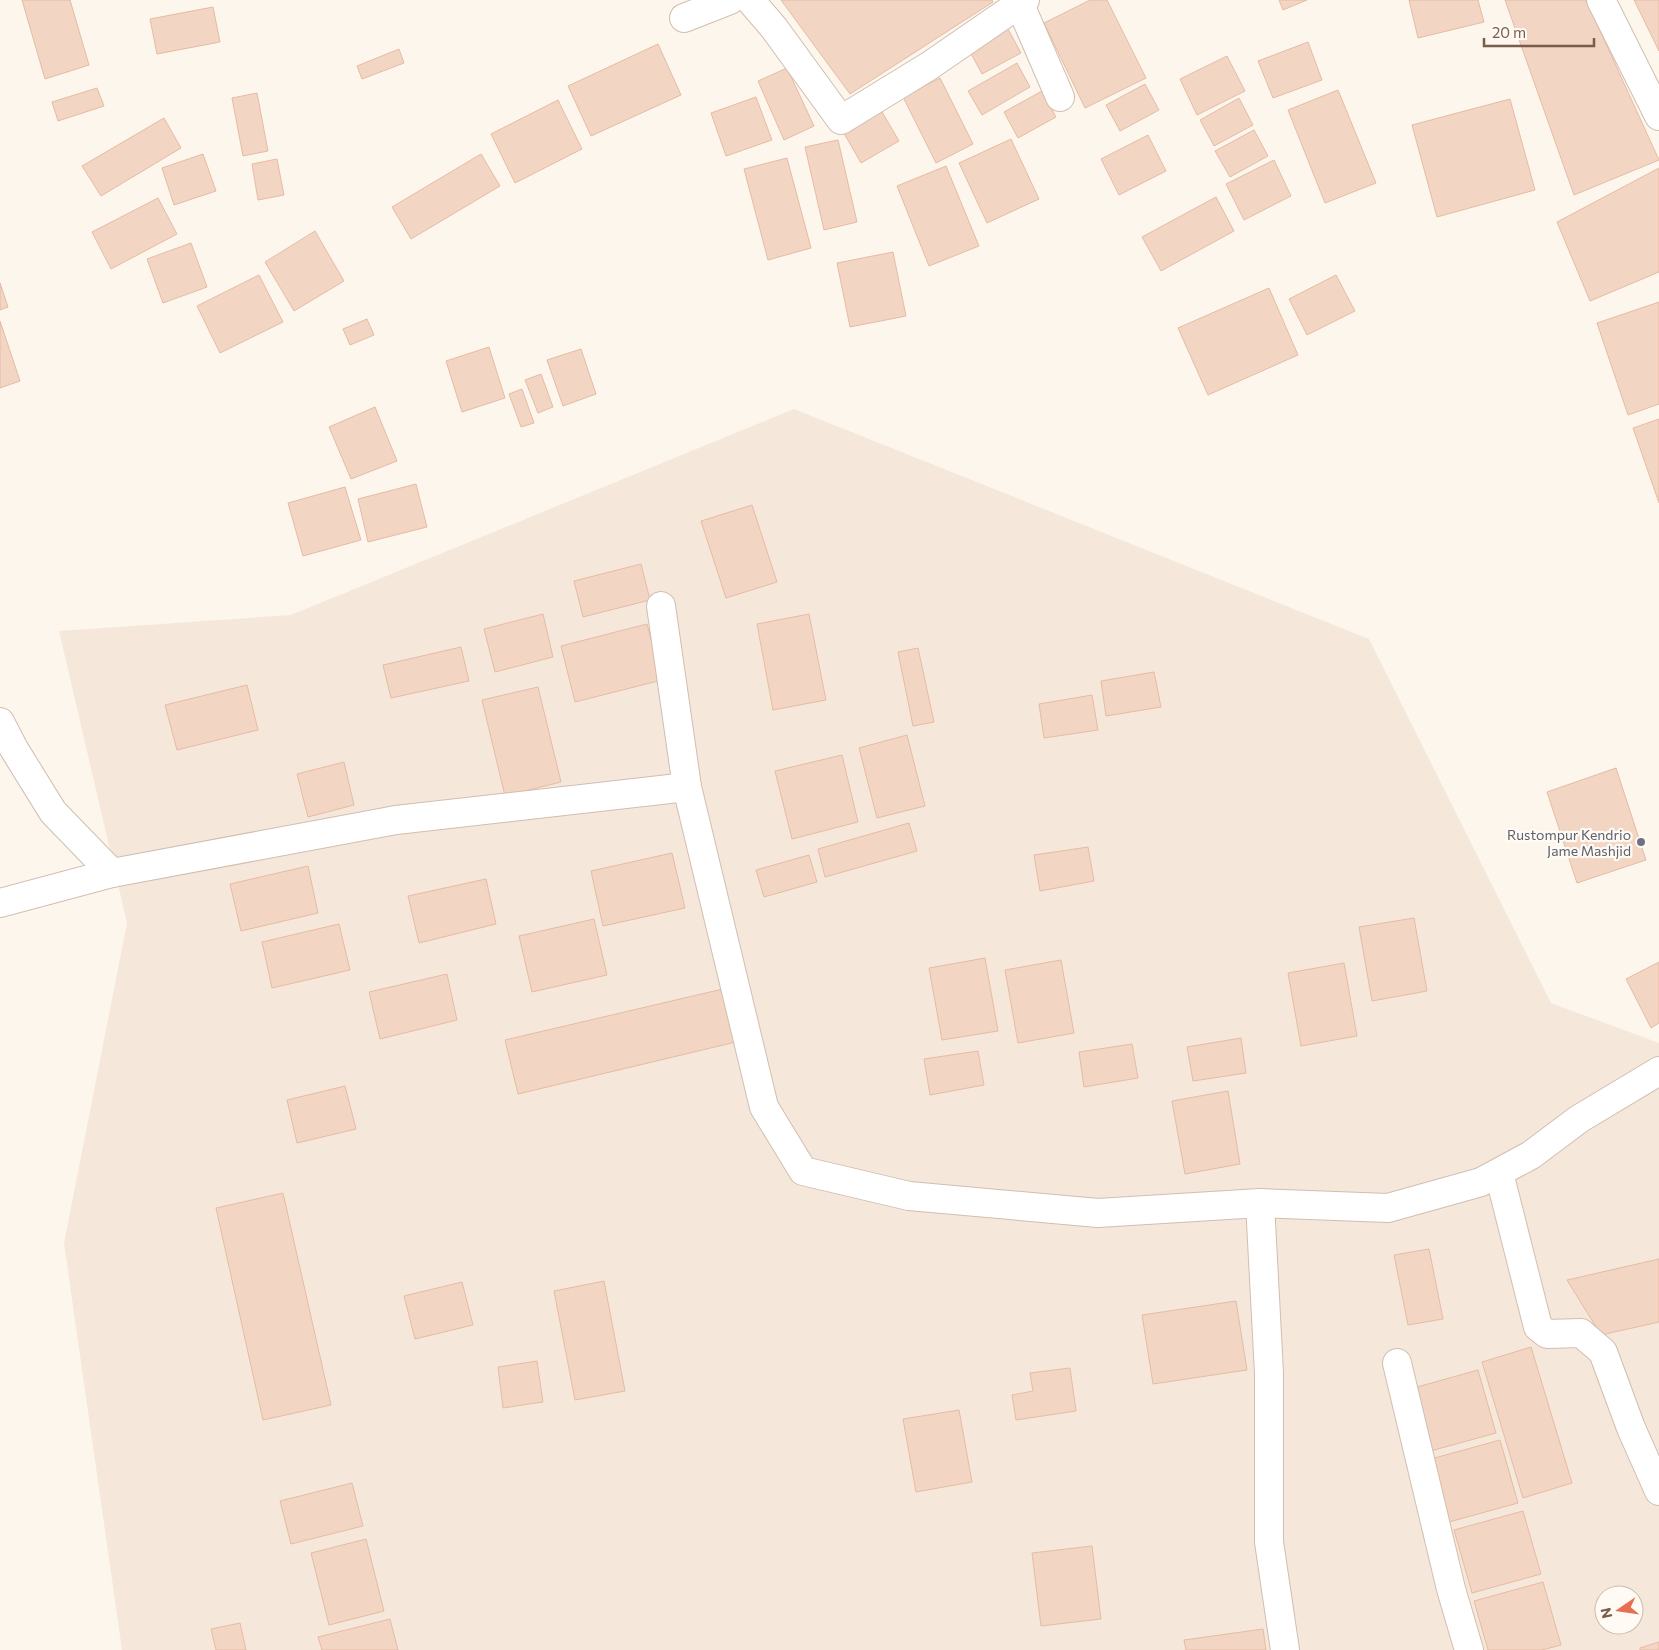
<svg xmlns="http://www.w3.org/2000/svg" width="1659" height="1650" font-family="Commissioner,sans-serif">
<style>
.residential{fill:#f5e8da;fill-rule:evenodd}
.building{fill:#f3d5c3;stroke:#e6bba3}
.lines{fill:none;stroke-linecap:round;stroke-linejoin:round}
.street-casing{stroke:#d1beb0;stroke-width:30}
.street{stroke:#fff;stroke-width:28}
.worship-dot{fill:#6b7280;stroke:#fffaf3;stroke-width:2}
.labels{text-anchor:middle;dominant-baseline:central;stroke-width:4.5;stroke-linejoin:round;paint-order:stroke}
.worship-label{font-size:14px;fill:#5b616d;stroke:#fffaf3;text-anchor:end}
</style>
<rect width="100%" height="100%" fill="#fdf6ec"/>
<path class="residential" d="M794 409 1369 639 1551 1003 1659 1043V1650H122L64 1243 127 923 59 631 291 615ZM1604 1595H1634V1625H1604Z"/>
<g class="building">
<polygon points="22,0 70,0 89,65 45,79"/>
<polygon points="781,0 992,0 993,2 850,94"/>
<polygon points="1090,0 1107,0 1146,78 1085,108 1044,23"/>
<polygon points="1279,0 1307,0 1283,10"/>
<polygon points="1409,0 1478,0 1484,22 1418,38"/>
<polygon points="1505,0 1586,0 1659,160 1574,195"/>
<polygon points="1634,0 1659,0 1659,51"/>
<polygon points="213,7 220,42 157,54 150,19"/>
<polygon points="1007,27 1021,53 982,74 968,48"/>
<polygon points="1308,42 1322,80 1273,98 1258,61"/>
<polygon points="658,44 681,95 591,136 568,86"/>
<polygon points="399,49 404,63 362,79 357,66"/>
<polygon points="1227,56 1245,91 1197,115 1180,79"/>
<polygon points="1017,63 1030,87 982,115 968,91"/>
<polygon points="787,68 814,126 784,140 758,81"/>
<polygon points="940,78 973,144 936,163 903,97"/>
<polygon points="1145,84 1159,110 1120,131 1106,105"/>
<polygon points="97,88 104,106 58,121 52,102"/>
<polygon points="1338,90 1376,183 1325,203 1288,110"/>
<polygon points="1042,91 1056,117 1018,138 1004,112"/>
<polygon points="257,93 268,151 243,156 232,98"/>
<polygon points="756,97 772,140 726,156 711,113"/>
<polygon points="1239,98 1253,125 1214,146 1200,120"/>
<polygon points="1510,99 1535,190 1437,217 1412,125"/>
<polygon points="558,100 582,149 515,183 491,134"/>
<polygon points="878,105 899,141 861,163 841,128"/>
<polygon points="164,118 181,148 101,196 82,166"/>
<polygon points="1254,130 1268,156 1230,177 1215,151"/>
<polygon points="1148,135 1166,171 1119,195 1101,159"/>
<polygon points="1011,139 1039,199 987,223 959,163"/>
<polygon points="838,140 857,222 824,230 805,147"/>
<polygon points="203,154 216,191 174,205 162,168"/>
<polygon points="481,154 500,186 411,239 392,207"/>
<polygon points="787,158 811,248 768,260 744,169"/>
<polygon points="277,159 284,195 258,200 252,164"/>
<polygon points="1274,160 1291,196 1244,220 1226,184"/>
<polygon points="946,166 979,246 929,266 897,186"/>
<polygon points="1659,168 1659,272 1590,301 1557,222"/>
<polygon points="1216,197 1234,231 1161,271 1142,237"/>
<polygon points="158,198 177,234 111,269 92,232"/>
<polygon points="315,231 344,281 294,311 265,262"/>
<polygon points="191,243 207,287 163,303 147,259"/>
<polygon points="893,252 906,316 850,327 837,263"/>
<polygon points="259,275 283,322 220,353 197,306"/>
<polygon points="1336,275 1355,311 1307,335 1289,299"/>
<polygon points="0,283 8,307 0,310"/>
<polygon points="1269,288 1298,355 1208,395 1178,328"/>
<polygon points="1659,302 1659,404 1628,415 1597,323"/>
<polygon points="367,319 374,335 350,345 343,329"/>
<polygon points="0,321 20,381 0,388"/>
<polygon points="489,347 505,398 462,412 446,361"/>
<polygon points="581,349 596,394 563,406 547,360"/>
<polygon points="541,374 553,407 538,413 525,380"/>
<polygon points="522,389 534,423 521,427 509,394"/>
<polygon points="375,407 397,461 351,479 329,427"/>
<polygon points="1659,419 1659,503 1633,428"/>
<polygon points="416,484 427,527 368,542 358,499"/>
<polygon points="345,487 361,540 303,556 288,503"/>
<polygon points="752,505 777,582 726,598 701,521"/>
<polygon points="641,564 650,600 583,617 574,581"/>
<polygon points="543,614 553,657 495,672 484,629"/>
<polygon points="809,614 826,700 773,710 757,624"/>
<polygon points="647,624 662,680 575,702 561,646"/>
<polygon points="461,647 469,681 391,698 383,665"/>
<polygon points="918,648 934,722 913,726 898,652"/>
<polygon points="1154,672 1161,707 1106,716 1101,681"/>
<polygon points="247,685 258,730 177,750 165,705"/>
<polygon points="538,687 561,782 505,796 482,700"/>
<polygon points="1092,695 1098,730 1044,738 1039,704"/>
<polygon points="907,735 925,806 877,818 859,748"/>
<polygon points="842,755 858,822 792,839 775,771"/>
<polygon points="344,762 354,805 308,817 297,774"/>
<polygon points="1616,768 1646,860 1577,883 1547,792"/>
<polygon points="909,823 917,851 825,877 818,849"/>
<polygon points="1088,847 1094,881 1040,891 1034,855"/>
<polygon points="672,853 685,908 603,926 591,871"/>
<polygon points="809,855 817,882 764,897 756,870"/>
<polygon points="308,866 318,913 241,931 230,884"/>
<polygon points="486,879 496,924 419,943 408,896"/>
<polygon points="1414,918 1427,991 1372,1001 1359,927"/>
<polygon points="594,919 607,975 532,992 519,936"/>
<polygon points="339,924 350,970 272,988 262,942"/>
<polygon points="985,958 998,1031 942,1040 929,968"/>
<polygon points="1061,960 1074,1033 1018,1043 1005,970"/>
<polygon points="1659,962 1659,1023 1651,1028 1626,979"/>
<polygon points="1344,963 1357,1036 1301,1046 1288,973"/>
<polygon points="447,974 457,1020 380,1039 369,992"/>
<polygon points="727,988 740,1041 518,1094 505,1040"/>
<polygon points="1241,1038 1246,1073 1193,1081 1187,1047"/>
<polygon points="1132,1044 1138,1078 1084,1087 1079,1052"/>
<polygon points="978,1051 984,1085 930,1095 924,1059"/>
<polygon points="345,1086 356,1129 297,1143 287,1100"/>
<polygon points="1228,1091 1240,1164 1185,1174 1172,1101"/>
<polygon points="283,1193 331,1405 263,1420 216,1208"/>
<polygon points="1429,1249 1443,1319 1408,1325 1394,1255"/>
<polygon points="1659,1259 1659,1322 1601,1335 1567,1280"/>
<polygon points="604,1281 625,1391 575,1400 554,1291"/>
<polygon points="462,1282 473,1325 415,1339 404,1296"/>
<polygon points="1236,1301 1247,1370 1153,1384 1142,1315"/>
<polygon points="1531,1347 1572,1483 1523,1498 1482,1362"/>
<polygon points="537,1361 543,1402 503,1408 498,1367"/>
<polygon points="1070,1368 1076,1411 1016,1420 1012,1395 1033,1391 1030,1373"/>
<polygon points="1478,1370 1496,1433 1427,1452 1410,1389"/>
<polygon points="959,1410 972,1482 916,1492 903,1419"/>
<polygon points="1500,1440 1518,1503 1449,1522 1431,1459"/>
<polygon points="352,1483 363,1526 291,1544 280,1501"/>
<polygon points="1523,1511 1541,1574 1472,1593 1454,1530"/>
<polygon points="366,1539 384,1611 329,1625 311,1553"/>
<polygon points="1092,1546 1101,1619 1041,1626 1032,1553"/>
<polygon points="1543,1582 1561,1645 1542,1650 1488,1650 1474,1601"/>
<polygon points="390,1619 398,1650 322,1650 318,1637"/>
<polygon points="240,1623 246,1650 216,1650 211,1629"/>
<polygon points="1263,1629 1266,1650 1186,1650 1184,1640"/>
<polygon points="1659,1642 1659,1650 1640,1650 1640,1648"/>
</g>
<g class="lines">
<defs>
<g id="street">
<polyline points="750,0 774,28 841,120 929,66 1025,0"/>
<polyline points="1018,0 1060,97"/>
<polyline points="1601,0 1659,116"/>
<polyline points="684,18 730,0"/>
<polyline points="661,606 687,787 764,1107 803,1171 909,1196 1098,1213 1260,1203 1388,1208 1481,1182 1531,1155 1579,1119 1659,1071"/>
<polyline points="0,722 14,749 53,812 112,873"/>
<polyline points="0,903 112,873 396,820 687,787"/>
<polyline points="1499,1173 1538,1327 1547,1334 1581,1333 1603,1352 1631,1428 1659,1491"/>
<polyline points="1260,1203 1269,1373 1269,1542 1285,1650"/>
<polyline points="1397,1363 1451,1589 1469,1650"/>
</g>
</defs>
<use href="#street" class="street-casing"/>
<use href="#street" class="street"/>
</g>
<circle class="worship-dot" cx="1641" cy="842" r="5"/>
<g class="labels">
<g class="worship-label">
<text x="1631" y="834">Rustompur Kendrio<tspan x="1631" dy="16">Jame Mashjid</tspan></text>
</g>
</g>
<g transform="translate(1619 1610) rotate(257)"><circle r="24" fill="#fffaf3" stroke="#cabbb1"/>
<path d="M0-4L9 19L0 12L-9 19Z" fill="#e76f51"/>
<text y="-8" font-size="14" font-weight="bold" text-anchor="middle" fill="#7a5c4d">N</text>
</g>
<path d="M1484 38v8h110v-8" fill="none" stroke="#7a5c4d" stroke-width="2.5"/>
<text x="1492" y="38" font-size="15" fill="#7a5c4d" stroke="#fffaf3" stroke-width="4" paint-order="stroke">20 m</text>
</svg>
